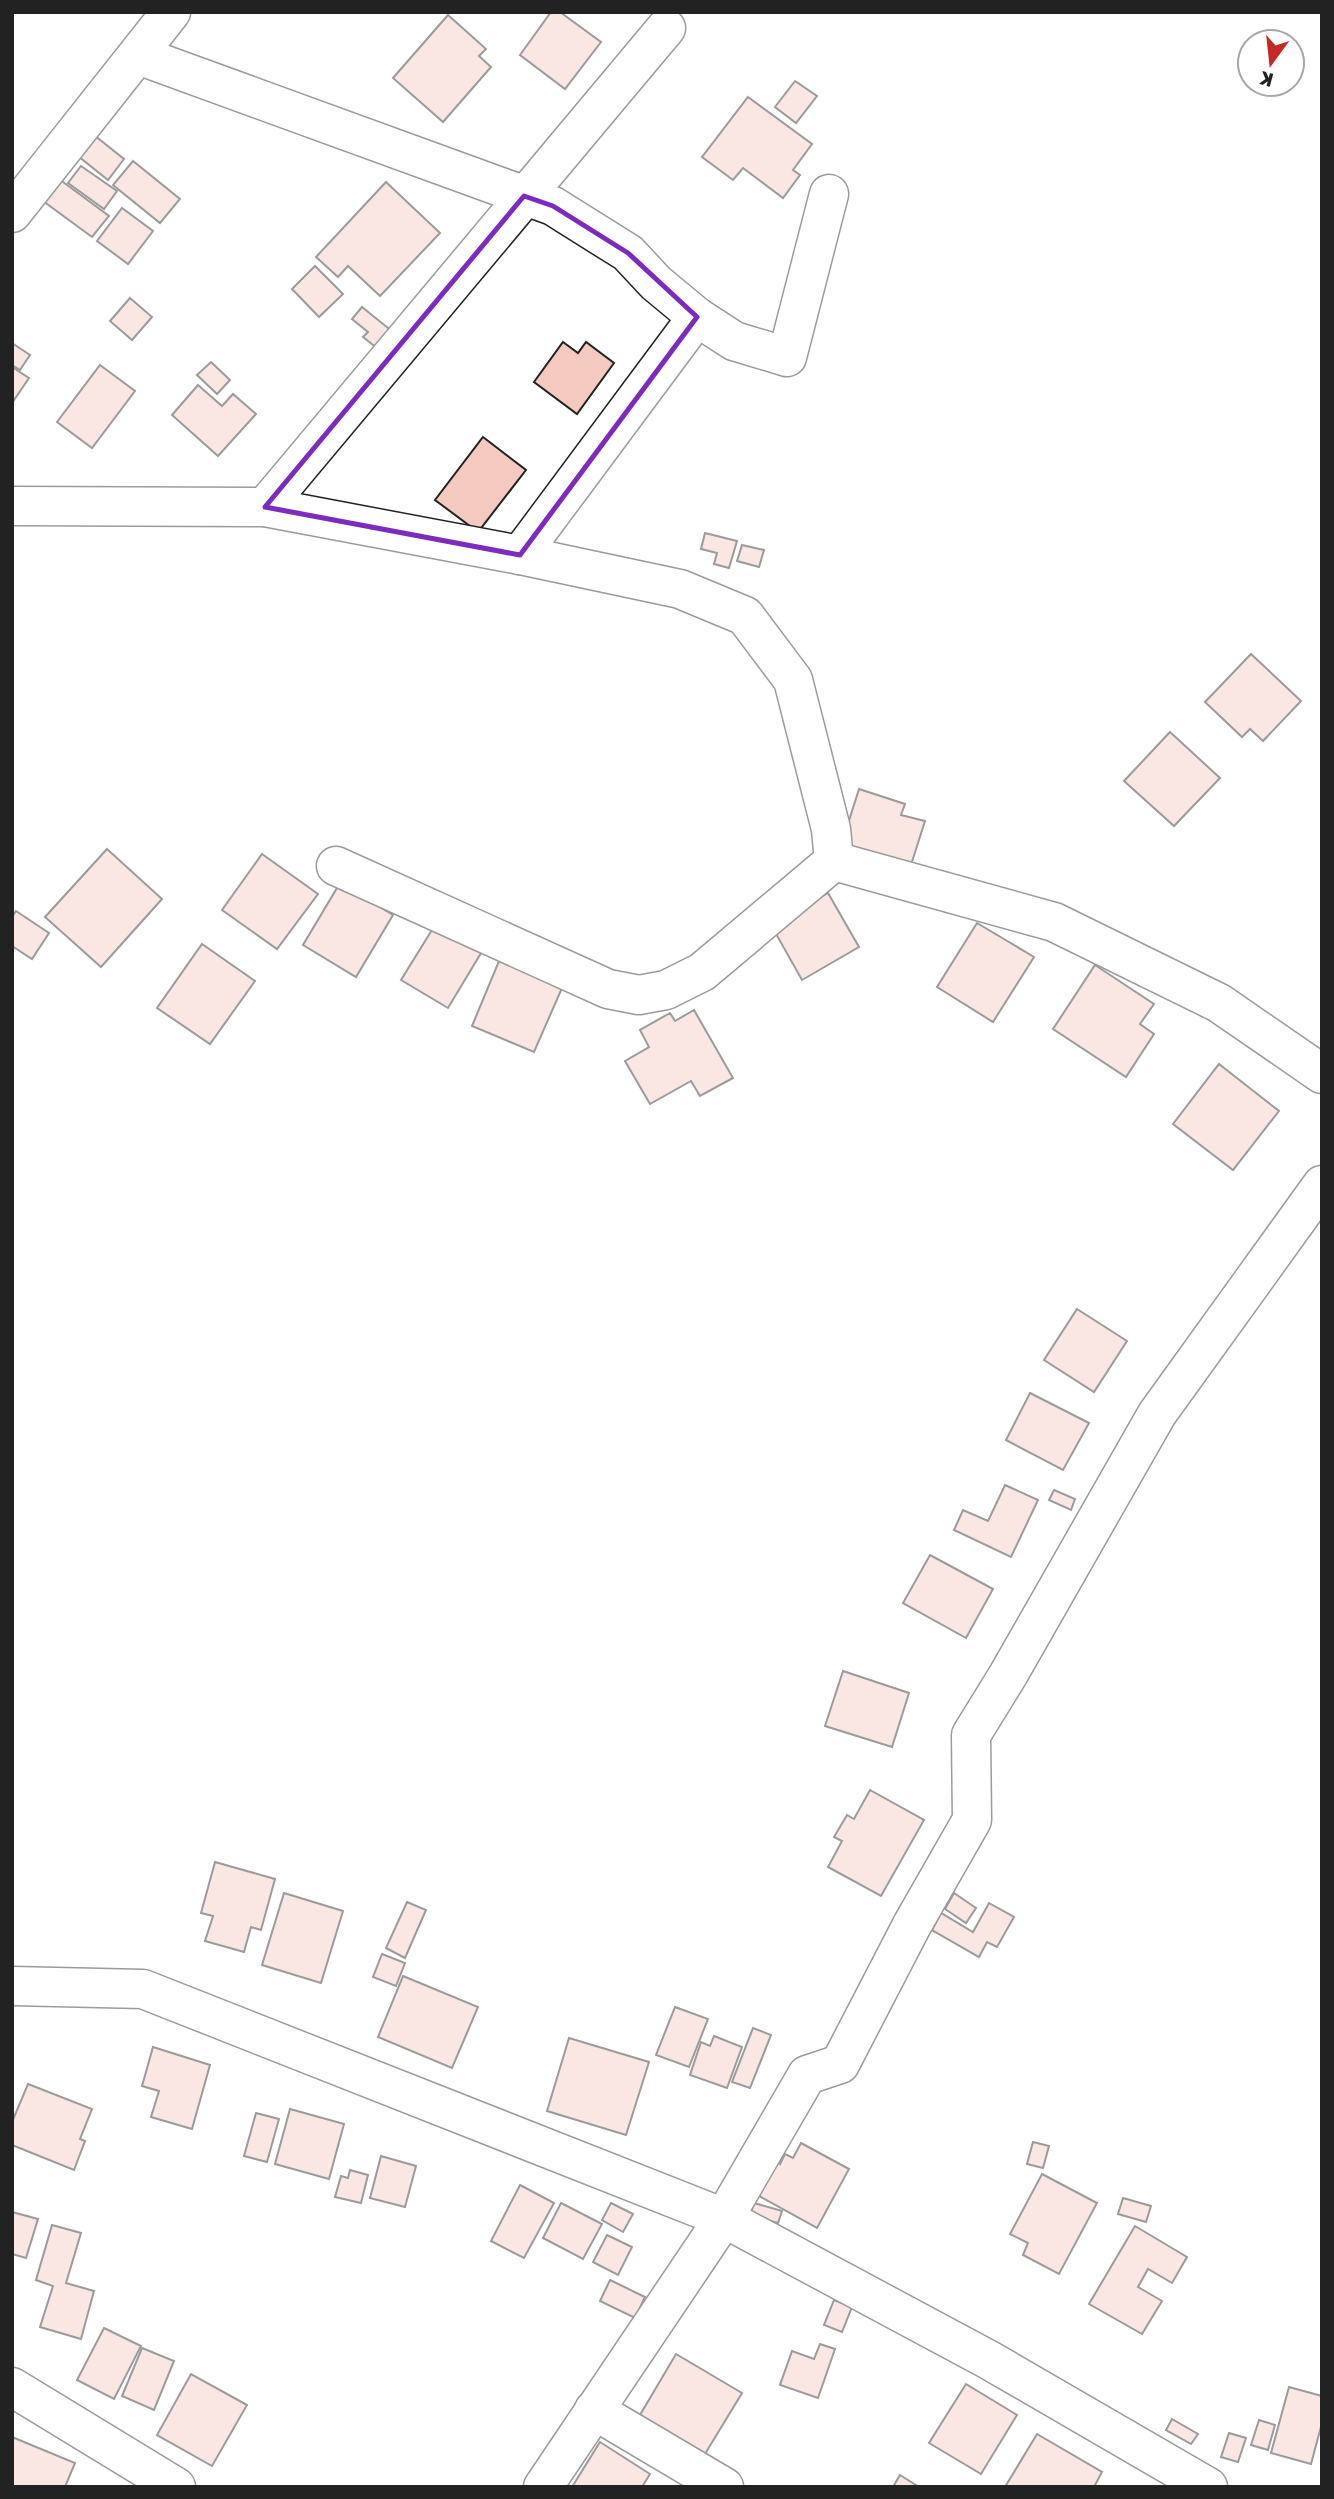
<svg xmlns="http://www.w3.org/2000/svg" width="1334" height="2499" font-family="Rubik,sans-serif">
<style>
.building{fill:#f3c9c0;stroke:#222;stroke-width:2}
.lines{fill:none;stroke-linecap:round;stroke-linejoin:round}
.minor-casing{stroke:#222;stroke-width:41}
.minor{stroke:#fff;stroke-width:38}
.marked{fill:none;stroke:#7b2cbf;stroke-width:5;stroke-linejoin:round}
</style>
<rect width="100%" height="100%" fill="#fff"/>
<g class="building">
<polygon points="551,12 560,12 601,42 565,89 520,55"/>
<polygon points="448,15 486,49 479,56 491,67 443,122 393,78"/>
<polygon points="795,81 817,96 796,123 775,107"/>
<polygon points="748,97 812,144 793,170 800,175 783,198 743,168 733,180 702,157"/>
<polygon points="89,131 124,159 108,180 73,152"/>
<polygon points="133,161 180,199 160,223 113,185"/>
<polygon points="81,166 117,191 104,209 68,183"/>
<polygon points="59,179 109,216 92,237 43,201"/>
<polygon points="386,182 440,233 380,296 348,266 338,277 316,257"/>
<polygon points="122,208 153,231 128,264 97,241"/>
<polygon points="315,266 343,294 319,317 292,289"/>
<polygon points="130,298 152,317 132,340 110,321"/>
<polygon points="362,307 393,332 378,349 363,337 368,332 352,319"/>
<polygon points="563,342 578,353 586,342 614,363 577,414 534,382"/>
<polygon points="12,343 30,355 20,370 12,365"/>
<polygon points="211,362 230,380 217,394 197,375"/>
<polygon points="100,365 135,391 92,448 57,422"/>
<polygon points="12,367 29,378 12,403"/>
<polygon points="198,385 222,406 233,394 256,414 218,456 172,415"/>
<polygon points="483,437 526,470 478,532 435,500"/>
<polygon points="705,533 737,541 729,568 714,564 717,553 701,549"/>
<polygon points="742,545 764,550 759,567 737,561"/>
<polygon points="1251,654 1301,701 1263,741 1250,729 1242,737 1205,702"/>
<polygon points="1170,732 1220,778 1174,826 1124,781"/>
<polygon points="859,789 905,804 901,815 925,821 910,868 841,846"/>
<polygon points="107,849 162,899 101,967 45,917"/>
<polygon points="262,854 318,894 277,949 222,910"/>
<polygon points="340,883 393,915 356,977 303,945"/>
<polygon points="828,893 859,947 802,980 771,925"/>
<polygon points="16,911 49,933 32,959 12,946 12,917"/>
<polygon points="977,923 1034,957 993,1022 937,987"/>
<polygon points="435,925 481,953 448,1008 401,980"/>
<polygon points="202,944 255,981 210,1044 157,1008"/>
<polygon points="499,961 562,988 534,1052 472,1026"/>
<polygon points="1095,965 1154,1004 1140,1024 1154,1034 1126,1077 1053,1029"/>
<polygon points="694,1010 733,1078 700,1096 691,1081 650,1104 625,1061 649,1047 640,1030 670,1013 675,1021"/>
<polygon points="1219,1064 1279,1111 1233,1170 1173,1124"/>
<polygon points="1077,1309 1127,1341 1094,1392 1044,1360"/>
<polygon points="1030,1393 1089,1423 1063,1470 1006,1440"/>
<polygon points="1005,1485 1038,1500 1011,1557 954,1530 963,1510 988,1521"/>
<polygon points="1054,1490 1075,1499 1071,1510 1049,1500"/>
<polygon points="930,1555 993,1589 966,1638 903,1603"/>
<polygon points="843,1671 909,1693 892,1747 825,1726"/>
<polygon points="870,1790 924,1820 881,1896 828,1867 842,1841 834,1837 847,1815 854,1819"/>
<polygon points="215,1862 275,1879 261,1930 251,1927 244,1952 205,1941 213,1916 201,1913"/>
<polygon points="284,1893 343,1911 321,1983 262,1965"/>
<polygon points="954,1893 976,1908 966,1923 945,1909"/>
<polygon points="407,1902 426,1910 405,1958 386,1948"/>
<polygon points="989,1903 1014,1917 997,1947 987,1942 979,1957 932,1930 941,1913 973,1932"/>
<polygon points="382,1954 405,1963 396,1986 373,1977"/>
<polygon points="403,1976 478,2007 452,2068 378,2037"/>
<polygon points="675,2007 708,2019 689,2067 656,2055"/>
<polygon points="753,2028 771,2035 750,2088 732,2082"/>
<polygon points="714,2036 742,2047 727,2088 690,2075 701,2042 710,2046"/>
<polygon points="569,2038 649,2062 626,2135 547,2111"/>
<polygon points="153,2047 210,2065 192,2129 151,2117 159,2091 142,2086"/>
<polygon points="28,2084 92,2109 80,2139 85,2141 74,2170 12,2145 12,2122"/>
<polygon points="290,2109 344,2124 329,2179 275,2164"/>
<polygon points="256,2113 279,2119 267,2162 244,2156"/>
<polygon points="1033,2142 1049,2146 1043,2168 1027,2164"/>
<polygon points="801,2143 849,2169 817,2228 759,2196 769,2178 771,2159 780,2164 785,2154 793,2158"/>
<polygon points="381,2156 416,2166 405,2207 370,2198"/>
<polygon points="350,2170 368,2175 361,2203 335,2197 341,2176 348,2178"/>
<polygon points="1042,2174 1097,2203 1059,2274 1023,2255 1028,2243 1010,2234"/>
<polygon points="520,2185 554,2203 524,2258 491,2241"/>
<polygon points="1123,2198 1151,2206 1146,2222 1118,2214"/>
<polygon points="561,2203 602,2224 583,2259 543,2238"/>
<polygon points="611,2203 633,2214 623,2232 602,2220"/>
<polygon points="754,2203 782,2211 778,2223 750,2215"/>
<polygon points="12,2212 38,2219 26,2258 12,2254"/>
<polygon points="52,2225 81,2233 66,2283 94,2291 81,2339 40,2327 53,2286 36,2280"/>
<polygon points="1135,2226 1187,2257 1172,2283 1148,2269 1138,2287 1162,2301 1142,2334 1089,2304"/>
<polygon points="607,2235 632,2247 618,2275 593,2262"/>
<polygon points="610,2280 645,2297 635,2318 600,2301"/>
<polygon points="834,2300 852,2307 842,2332 824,2325"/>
<polygon points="104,2328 141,2346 114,2399 77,2380"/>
<polygon points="820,2344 835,2349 818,2398 780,2385 792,2351 814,2359"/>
<polygon points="142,2348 174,2361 154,2410 122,2396"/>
<polygon points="676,2354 742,2393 705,2454 640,2415"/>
<polygon points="191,2374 247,2405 212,2466 157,2435"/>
<polygon points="966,2384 1017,2415 981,2474 929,2443"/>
<polygon points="1289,2387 1322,2396 1322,2423 1311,2464 1271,2453"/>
<polygon points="1172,2419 1198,2434 1191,2444 1166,2430"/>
<polygon points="1259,2420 1275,2425 1268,2450 1251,2445"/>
<polygon points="1229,2433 1246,2438 1238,2462 1221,2457"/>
<polygon points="1037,2434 1102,2472 1094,2487 1005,2487"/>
<polygon points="12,2437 75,2463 65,2487 12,2487"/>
<polygon points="600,2442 650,2474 642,2487 572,2487"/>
<polygon points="900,2475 919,2487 893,2487"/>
</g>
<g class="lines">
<defs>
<g id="minor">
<polyline points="138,55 553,206 628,253 656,283 697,317 734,341 787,357 829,194"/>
<polyline points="12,213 171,12"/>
<polyline points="12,506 265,507 520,555 680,589 745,616 793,680 831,829 834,861 1054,922 1219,1003 1322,1074"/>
<polyline points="265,507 666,28"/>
<polyline points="520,555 697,317"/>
<polyline points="336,866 608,989 639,995 666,990 702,972 834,861"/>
<polyline points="12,1986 143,1989 724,2218 989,2360 1208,2487"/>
<polyline points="12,2387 176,2487"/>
<polyline points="594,2410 724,2487"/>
<polyline points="543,2487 724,2218 807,2075 840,2064 912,1925 972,1820 971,1735 1008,1675 1157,1414 1322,1185"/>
</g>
</defs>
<use href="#minor" class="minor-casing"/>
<use href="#minor" class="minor"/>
</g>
<path d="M0 0H1334V2499H0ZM524 196 553 206 628 253 697 317 520 555 265 507Z" fill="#fff" fill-opacity=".55" fill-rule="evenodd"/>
<path class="marked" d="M524 196 553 206 628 253 697 317 520 555 265 507Z"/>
<rect width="1334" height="2499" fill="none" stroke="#222222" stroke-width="28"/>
<g transform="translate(1271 63) rotate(195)"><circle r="33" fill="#ffffff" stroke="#a7a7a7" stroke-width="2"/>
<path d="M0-5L12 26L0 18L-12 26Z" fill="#c62828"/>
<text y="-10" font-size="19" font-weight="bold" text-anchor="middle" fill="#222222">K</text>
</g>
</svg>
